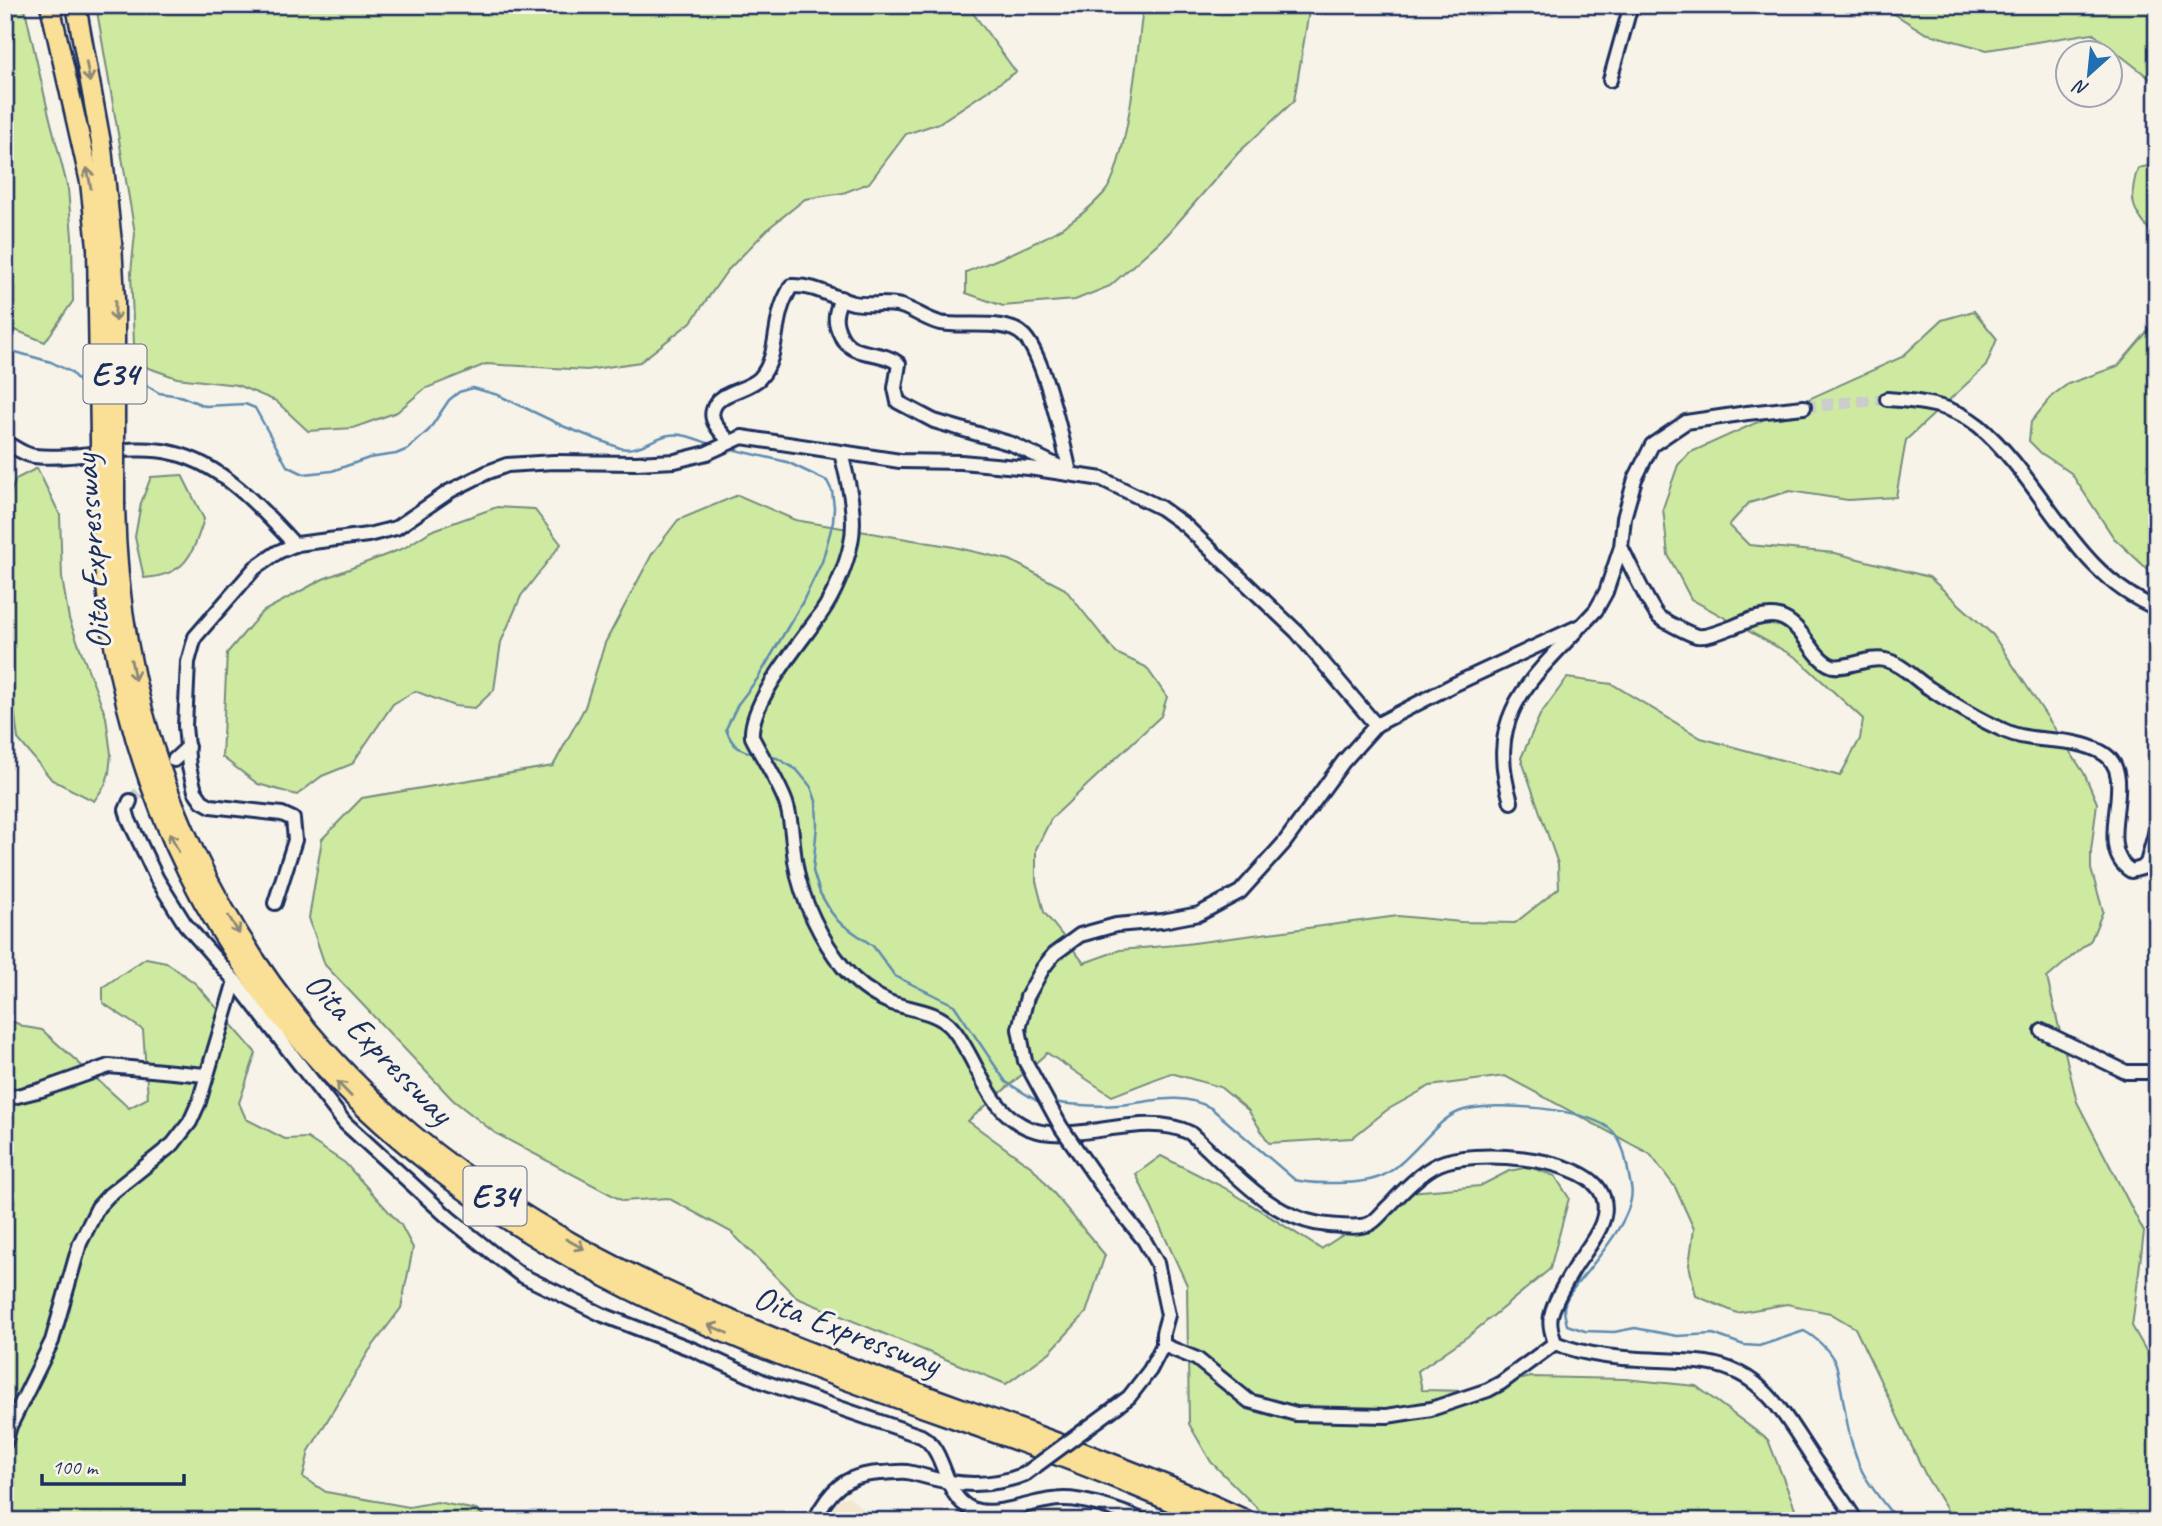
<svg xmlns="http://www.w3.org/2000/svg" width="2162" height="1526" font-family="Caveat,sans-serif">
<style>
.built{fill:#f3e7d1}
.green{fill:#ceeaa0;stroke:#748c7f;stroke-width:2}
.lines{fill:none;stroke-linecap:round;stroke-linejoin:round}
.stream{stroke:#5d8bb1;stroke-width:2.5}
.minor-tunnel{stroke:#cbcccc;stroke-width:12;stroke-dasharray:12 6;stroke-linecap:butt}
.minor-casing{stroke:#1b2f5e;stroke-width:18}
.highway-casing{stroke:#1b2f5e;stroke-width:23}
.minor{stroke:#f7f3e8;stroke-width:12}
.highway{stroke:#fadf96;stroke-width:18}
.minor-bridge-casing{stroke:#1b2f5e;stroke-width:18;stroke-linecap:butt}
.highway-bridge-casing{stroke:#1b2f5e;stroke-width:23;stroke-linecap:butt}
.minor-bridge{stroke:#f7f3e8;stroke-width:12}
.highway-bridge{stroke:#fadf96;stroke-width:18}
.oneway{stroke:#8a877a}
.labels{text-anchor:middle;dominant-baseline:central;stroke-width:6;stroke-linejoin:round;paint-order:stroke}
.shield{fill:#f7f3e8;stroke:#5d6a87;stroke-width:2}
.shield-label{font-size:33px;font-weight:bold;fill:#1b2f5e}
.street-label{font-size:35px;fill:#1b2f5e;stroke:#f7f3e8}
</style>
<rect width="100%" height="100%" fill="#f7f3e8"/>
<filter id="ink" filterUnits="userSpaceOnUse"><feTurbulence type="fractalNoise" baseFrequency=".0143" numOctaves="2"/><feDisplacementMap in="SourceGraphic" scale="14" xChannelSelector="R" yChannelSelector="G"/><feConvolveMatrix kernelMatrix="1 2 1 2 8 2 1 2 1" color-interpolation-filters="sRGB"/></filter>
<g filter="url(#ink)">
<g class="built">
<polygon points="849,1496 875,1521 824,1521 832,1501"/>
<polygon points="1050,1507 1097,1521 1016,1521"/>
</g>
<g class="green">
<polygon points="5,5 24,5 48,111 68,189 72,237 73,301 45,342 5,326"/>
<polygon points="96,5 967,5 1016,72 939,123 906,134 869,183 843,193 805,199 770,227 727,271 691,322 640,362 587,370 486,364 424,389 397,412 353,428 308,431 276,401 237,385 177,378 146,367 136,359 134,344 131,273 135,233"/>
<path d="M1143 5H1310L1294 101 1238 153 1167 235 1110 286 1075 300 1003 306 966 293V272C1015 252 1067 234 1104 193 1127 168 1139 43 1143 5Z"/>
<polygon points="1880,5 2157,5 2157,84 2092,33 1987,50 1925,33"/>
<path d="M2157 164V239C2135 213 2126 204 2138 168Z"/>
<polygon points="1974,311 1997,339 1986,366 1906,440 1896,497 1848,500 1790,491 1749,503 1729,525 1749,545 1835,553 1929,577 1993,635 2084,773 2097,803 2091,851 2091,869 2103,911 2091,940 2047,978 2077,1102 2144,1232 2132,1326 2157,1370 2157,1521 1954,1521 1927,1478 1855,1328 1830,1313 1787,1304 1737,1313 1696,1296 1689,1265 1694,1229 1675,1187 1650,1154 1505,1076 1430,1086 1387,1110 1352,1138 1269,1143 1248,1110 1220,1087 1171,1073 1112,1096 1047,1053 968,1121 1033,1168 1105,1255 1086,1313 1050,1352 1006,1384 797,1298 731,1232 668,1198 623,1201 495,1133 453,1100 325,965 309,918 322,839 362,798 553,766 585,707 605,643 652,554 678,520 738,495 795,520 954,547 1010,560 1065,589 1116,653 1146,667 1167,697 1161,716 1051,819 1036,849 1036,881 1044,912 1084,963 1120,950 1186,944 1398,916 1461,922 1515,923 1559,888 1558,864 1521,758 1540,715 1567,678 1612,684 1701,738 1840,776 1860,739 1863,719 1797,658 1691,599 1668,555 1663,508 1678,465 1689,453 1902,357 1942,320"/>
<polygon points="2157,320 2157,578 2114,538 2071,473 2041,453 2029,441 2031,422 2053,395 2068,384 2118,366"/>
<polygon points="37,468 60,515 62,578 69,619 106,717 111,754 109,773 105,785 94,801 52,780 18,739 5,637 5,507 16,479"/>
<path d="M182 475 204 519C192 556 186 575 144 578L135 537 141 503 151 477Z"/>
<polygon points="497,507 534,509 561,544 521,596 501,642 494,690 475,708 454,706 415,691 393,704 352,764 322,776 297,795 258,784 222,757 227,653 262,612 323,579 404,548 431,531"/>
<polygon points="146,958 166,962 196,984 256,1053 239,1103 246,1119 285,1139 307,1138 345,1163 401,1225 413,1248 401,1308 369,1351 309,1451 303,1477 326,1492 409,1507 437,1502 476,1510 492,1521 5,1521 5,1018 25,1027 42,1030 129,1108 148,1098 143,1030 103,1003 103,987"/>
<polygon points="1161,1156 1225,1188 1321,1249 1409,1192 1480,1186 1509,1171 1529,1167 1555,1176 1569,1198 1550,1269 1471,1334 1418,1371 1422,1390 1471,1391 1531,1377 1625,1379 1696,1386 1768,1440 1800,1521 1287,1521 1259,1510 1211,1462 1189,1424 1187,1285 1136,1174"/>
</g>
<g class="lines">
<g class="stream">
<polyline points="5,349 51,362 71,372 91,396"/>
<path d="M123 389 139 381 159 393 180 396 205 406 245 404 255 408 287 466 304 474 332 471 369 458 396 454 408 449 429 430 449 400 459 392 473 388 498 395 565 427 620 448C639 452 652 438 669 435 683 432 700 441 714 445"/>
<path d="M727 448 787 462 827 481 832 491 834 507 833 522 822 562 802 603 758 678 738 704 726 729C732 746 739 751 757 754"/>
<polyline points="767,756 777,758 797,770 811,787 816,801 817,824 813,871 820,893 831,912 839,922 873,946 895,976 954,1005 1006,1082 1037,1101 1042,1101"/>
<path d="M1052 1102C1074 1105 1097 1107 1119 1105 1153 1102 1179 1091 1211 1108L1295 1180C1310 1184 1321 1183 1337 1183 1383 1183 1391 1174 1423 1141 1435 1129 1446 1115 1464 1110 1497 1101 1581 1108 1609 1128 1625 1140 1627 1168 1631 1186 1637 1212 1601 1254 1586 1273 1578 1283 1565 1296 1564 1309 1564 1314 1566 1320 1567 1325L1585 1331 1614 1332 1635 1328 1677 1336 1713 1334 1744 1345 1759 1346 1804 1331C1817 1338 1830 1351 1836 1364 1845 1399 1846 1439 1862 1471 1872 1490 1885 1505 1898 1521"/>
</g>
<g class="minor-tunnel">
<polyline points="1804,407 1887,399"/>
<polyline points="130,801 155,778"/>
</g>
<defs>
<g id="minor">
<polyline points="1610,80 1631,5"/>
<path d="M841 298C835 313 833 321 841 336 853 359 881 349 899 364L895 388 898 402 934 421 1012 444 1062 468"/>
<path d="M1887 399C1919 401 1954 405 1979 426 2043 480 2074 576 2157 608"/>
<path d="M5 442C14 447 24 455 34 456 80 461 128 442 173 453 222 464 262 509 295 545"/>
<path d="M730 442C723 434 709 422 713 410 718 391 748 391 760 378 777 360 774 327 782 306 784 299 788 293 791 286 817 285 830 297 853 303 869 306 885 302 901 306 914 310 927 320 940 323 964 328 1007 318 1024 336 1045 358 1063 441 1070 473"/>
<path d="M841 453C848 481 857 514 851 543 846 566 835 593 822 612 802 641 749 702 752 737 763 759 778 781 786 803 793 823 792 846 796 866 801 899 822 941 843 967 856 983 870 994 889 1002 909 1010 937 1010 952 1028 979 1060 985 1109 1028 1128 1074 1147 1142 1109 1190 1133 1231 1168 1271 1221 1329 1225 1340 1226 1361 1229 1371 1223 1378 1219 1384 1210 1390 1205 1403 1191 1421 1172 1439 1164 1472 1149 1577 1156 1599 1189 1618 1217 1586 1248 1573 1270 1566 1282 1556 1298 1552 1312 1548 1323 1552 1333 1555 1343 1601 1362 1649 1358 1697 1362 1764 1367 1783 1415 1817 1464 1830 1483 1844 1500 1856 1521"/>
<path d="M1621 547C1628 560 1650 609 1659 617 1664 621 1691 635 1697 636 1707 638 1723 630 1733 627 1746 621 1765 613 1779 617 1804 624 1812 660 1833 666 1847 669 1869 656 1885 660 1901 663 1916 680 1929 688 1953 704 1978 719 2003 730 2034 745 2071 735 2101 752 2143 774 2090 845 2131 871L2142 868 2147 863 2157 827"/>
<polyline points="174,760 188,747"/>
<path d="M130 801 126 810 129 820 157 879 185 924 235 981 345 1123 449 1218 495 1255 521 1275 603 1315 694 1350 764 1382 921 1436C948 1451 942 1497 972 1509 996 1519 1036 1499 1062 1499 1086 1498 1123 1512 1145 1521"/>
<path d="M1511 802C1486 719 1524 686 1577 630"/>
<polyline points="275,903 295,840 293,819 282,814 211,806 202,801 195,791 189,767 185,726 188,662 195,637 255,568 278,552 297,544 368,535 396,528 450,491 488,472 507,465 554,462 636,463 675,461 707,453 742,437 900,461 961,462 1029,468 1102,479 1161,508 1186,526 1297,632 1376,725"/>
<polyline points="1019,1029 1027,997 1043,968 1054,954 1080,935 1116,925 1162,921 1199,914 1240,892 1284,843 1343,762 1376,725 1453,685 1582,625 1596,610 1606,592 1621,547 1624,518 1635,479 1652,445 1686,422 1747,413 1804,407"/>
<polyline points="2042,1031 2126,1072 2157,1072"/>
<polyline points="5,1099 41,1090 109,1066 205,1075"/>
<polyline points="1163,1345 1197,1359 1249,1401 1296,1414 1387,1416 1431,1409 1488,1390 1501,1383 1555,1343"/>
<polyline points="1109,1412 1129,1397 1150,1370 1163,1345 1163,1333 1168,1315 1157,1263 1144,1240 1111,1199"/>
<polyline points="5,1443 10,1426 52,1341 80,1243 98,1207 109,1195 173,1144 190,1122 199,1102 235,981"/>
<path d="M814 1521C830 1490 844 1475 880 1473 889 1473 899 1471 907 1472 922 1475 936 1480 950 1482 976 1486 1001 1484 1025 1474"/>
</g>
<g id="highway">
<polyline points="50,5 90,182 97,246"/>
<polyline points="76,5 102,148 112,243"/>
<path d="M101 504C108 879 322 1142 651 1300 775 1359 905 1400 1034 1447 1096 1469 1156 1495 1216 1521"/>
<path d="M115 505C119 750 224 976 412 1134 513 1219 634 1280 755 1330 918 1398 1088 1446 1248 1521"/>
</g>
</defs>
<use href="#minor" class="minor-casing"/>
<use href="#highway" class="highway-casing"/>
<use href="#minor" class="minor"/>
<use href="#highway" class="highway"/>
<defs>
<g id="minor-bridge">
<polyline points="1019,1029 1025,1061 1061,1127 1111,1199"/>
<polyline points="1025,1474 1109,1412"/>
</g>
<g id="highway-bridge">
<polyline points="112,243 115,299 115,505"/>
<polyline points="97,246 101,504"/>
</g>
</defs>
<use href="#minor-bridge" class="minor-bridge-casing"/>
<use href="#highway-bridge" class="highway-bridge-casing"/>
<use href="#minor-bridge" class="minor-bridge"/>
<use href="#highway-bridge" class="highway-bridge"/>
</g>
<defs><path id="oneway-shaft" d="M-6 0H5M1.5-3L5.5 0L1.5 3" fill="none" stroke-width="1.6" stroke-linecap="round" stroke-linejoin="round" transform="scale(1.75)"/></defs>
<g class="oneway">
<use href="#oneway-shaft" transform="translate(88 72) rotate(80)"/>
<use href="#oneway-shaft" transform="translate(89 178) rotate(-101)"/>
<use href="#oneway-shaft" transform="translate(115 311) rotate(90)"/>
<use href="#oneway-shaft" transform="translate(133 670) rotate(79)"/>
<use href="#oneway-shaft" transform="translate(174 842) rotate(-115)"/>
<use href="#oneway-shaft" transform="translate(234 925) rotate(59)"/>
<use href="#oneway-shaft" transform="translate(344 1089) rotate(-134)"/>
<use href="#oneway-shaft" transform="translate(575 1244) rotate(29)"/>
<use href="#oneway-shaft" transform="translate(718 1329) rotate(-156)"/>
</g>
</g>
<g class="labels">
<g class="shield">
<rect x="83.5" y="344.5" width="63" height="59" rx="5"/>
<rect x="463.5" y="1166.5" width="63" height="59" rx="5"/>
</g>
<g class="shield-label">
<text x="115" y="374">E34</text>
<text x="495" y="1196">E34</text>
</g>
<g class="street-label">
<text transform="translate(92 552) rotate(-94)">Oita Expressway</text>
<text transform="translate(379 1048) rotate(46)">Oita Expressway</text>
<text transform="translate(847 1330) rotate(21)">Oita Expressway</text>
</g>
</g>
<rect width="2162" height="1526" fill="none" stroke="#f7f3e8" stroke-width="28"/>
<rect x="14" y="14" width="2134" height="1498" fill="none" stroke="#1b2f5e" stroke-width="2.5" filter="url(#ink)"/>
<g transform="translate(2089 74) rotate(207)"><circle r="33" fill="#f7f3e8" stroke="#9fa5b1" stroke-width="2"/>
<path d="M0-5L12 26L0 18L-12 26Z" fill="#1f6fb2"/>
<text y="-10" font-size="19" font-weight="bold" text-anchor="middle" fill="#1b2f5e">N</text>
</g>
<path d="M42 1474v10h142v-10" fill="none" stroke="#1b2f5e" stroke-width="3.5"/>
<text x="52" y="1474" font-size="21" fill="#1b2f5e" stroke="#f7f3e8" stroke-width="5" paint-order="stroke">100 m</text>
</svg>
